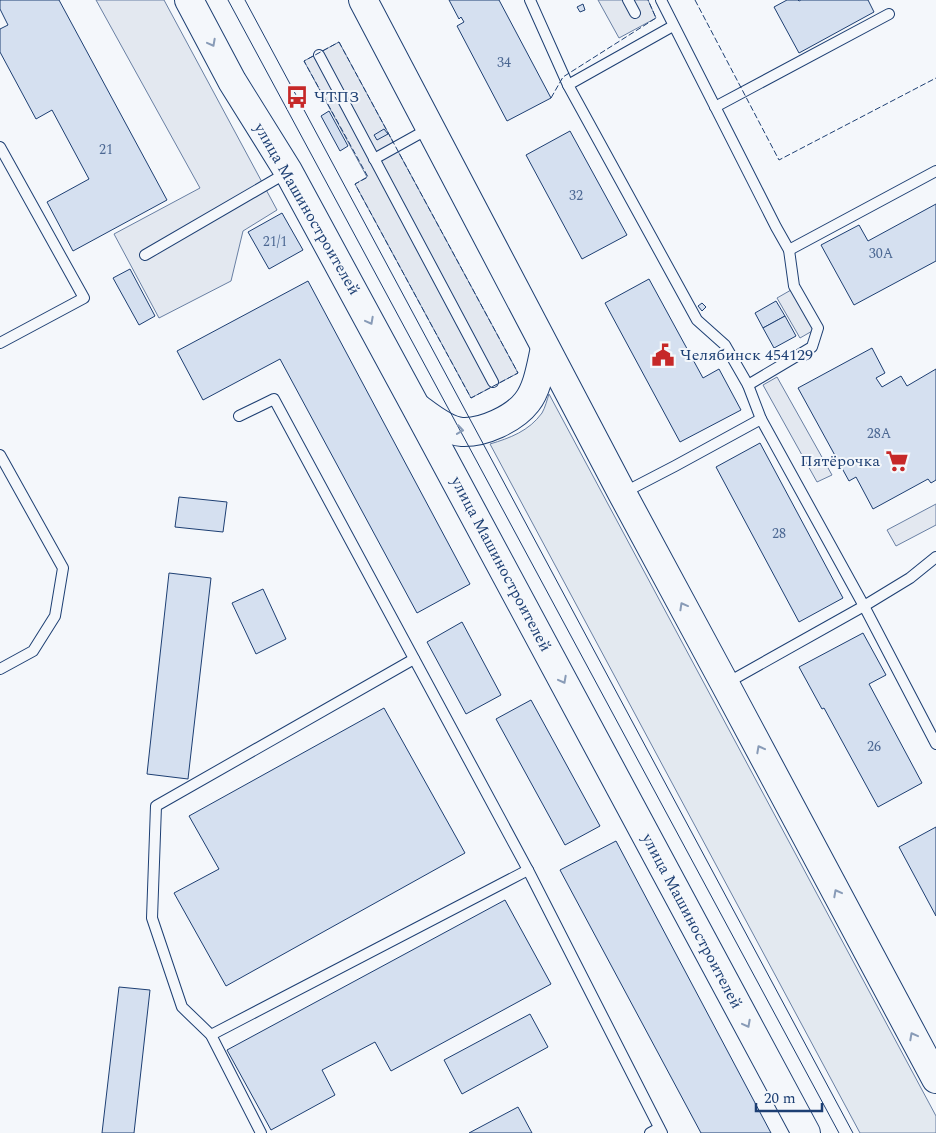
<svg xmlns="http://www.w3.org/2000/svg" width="936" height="1133" font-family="Spectral,serif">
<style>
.green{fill:#e3e9f0;stroke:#687fa3}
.parking{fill:#e3e8f0;stroke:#687fa3}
.building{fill:#d5e0f0;stroke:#1d3f73}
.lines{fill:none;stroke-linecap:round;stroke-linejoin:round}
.service-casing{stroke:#1d3f73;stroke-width:12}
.primary-casing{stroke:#1d3f73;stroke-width:30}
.service{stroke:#f4f7fb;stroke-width:10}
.primary{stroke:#f4f7fb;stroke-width:28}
.tram{stroke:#1d3f73;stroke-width:1}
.fence{stroke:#1d3f73;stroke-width:1;stroke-dasharray:6 2.5;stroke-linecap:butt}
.oneway{stroke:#889bb7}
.labels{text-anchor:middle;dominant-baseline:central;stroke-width:4;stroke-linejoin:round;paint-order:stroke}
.number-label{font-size:14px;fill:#4b6792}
.poi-label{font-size:16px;fill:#1d3f73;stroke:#f4f7fb;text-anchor:start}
.street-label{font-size:16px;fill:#1d3f73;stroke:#f4f7fb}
</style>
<rect width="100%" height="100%" fill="#f4f7fb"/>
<path class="green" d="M549 394 936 1116V1133H860L490 444C510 438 529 431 542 413 545 408 547 400 549 394Z"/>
<g class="parking">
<polygon points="96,0 164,0 277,210 243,231 231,281 159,318 114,234 200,188"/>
<polygon points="598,0 648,0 656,18 619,38"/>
<polygon points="339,42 518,373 471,398 355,184 367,177 304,61"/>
<polygon points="791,290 814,330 800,338 777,298"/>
<polygon points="777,377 832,475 817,482 763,385"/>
<polygon points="936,504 936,525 896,546 887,530"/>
</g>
<g class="building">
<polygon points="0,0 59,0 167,200 73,251 47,202 89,179 52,110 36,119 0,52 0,29 8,25 0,9"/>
<polygon points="449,0 499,0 551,98 507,121 457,26 464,22 461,17 459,19"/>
<polygon points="787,0 798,0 799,1 801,0 868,0 874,12 799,53 774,7"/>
<polygon points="583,4 585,10 580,12 577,7"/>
<polygon points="329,111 348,146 340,151 321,116"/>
<polygon points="384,129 388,134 377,140 374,135"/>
<polygon points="570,131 627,235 582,259 526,155"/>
<polygon points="936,204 936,261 854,305 821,245 859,225 868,241"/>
<polygon points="282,213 303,250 269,269 248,232"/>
<polygon points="130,269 155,316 139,325 113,278"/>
<polygon points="649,279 703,378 719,369 741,410 680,442 605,303"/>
<polygon points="308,281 470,584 417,613 280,359 203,400 177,351"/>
<polygon points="776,301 785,316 763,328 755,313"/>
<polygon points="702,303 706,307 702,311 698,306"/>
<polygon points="785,316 796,336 774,348 763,328"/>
<polygon points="872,348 885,373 876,378 882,387 901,376 907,386 936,369 936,480 931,483 928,479 873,509 856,477 849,481 798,388"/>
<polygon points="760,443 843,598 799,622 716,467"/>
<polygon points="179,497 227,502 223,532 175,527"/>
<polygon points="169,573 211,578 188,779 147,774"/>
<polygon points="263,589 286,639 256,654 232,603"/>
<polygon points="462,622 501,695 466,714 427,642"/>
<polygon points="863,633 886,675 869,684 922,783 878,807 824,708 822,709 799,667"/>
<polygon points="531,700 600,826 565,845 496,719"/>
<polygon points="384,708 465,853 226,986 174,893 219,869 189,816"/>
<polygon points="936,827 936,916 899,847"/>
<polygon points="616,841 771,1133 701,1133 560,870"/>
<polygon points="505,900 551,984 391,1071 375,1042 322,1070 335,1095 271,1130 227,1050"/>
<polygon points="119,987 150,990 134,1133 102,1133"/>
<polygon points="530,1014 548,1047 462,1094 444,1060"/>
<polygon points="518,1107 532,1133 469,1133"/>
</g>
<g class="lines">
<defs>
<g id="service">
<polyline points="530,0 568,85"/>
<polyline points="628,0 635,13"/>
<polyline points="661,0 776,227 789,250 794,286 818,328 812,347 748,385"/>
<polyline points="673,26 568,85 697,320 725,345 748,385 761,419 864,606 936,744"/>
<polyline points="319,55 493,382"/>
<polyline points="715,107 889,14"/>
<polyline points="0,147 84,298 0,343"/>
<polyline points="374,159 428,129"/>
<polyline points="789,250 936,171"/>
<polyline points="145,255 288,172"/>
<polyline points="239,416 274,399 528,870 662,1133"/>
<polyline points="0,455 63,568 55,616 33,651 0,669"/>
<polyline points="623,493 675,466 761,419"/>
<polyline points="725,684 864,606 910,578 936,557"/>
<polyline points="211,1035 528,870"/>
<polyline points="261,1133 211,1035 182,1007 152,918 156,806 414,659"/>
<polyline points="650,1133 659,1128"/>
</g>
<g id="primary">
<polyline points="189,0 232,81 288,171 417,409 806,1133"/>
<polyline points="363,0 622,493 725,684 936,1079"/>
<path d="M419 409C431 418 447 431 462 432 483 433 514 419 527 402 538 388 541 365 545 348"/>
</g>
</defs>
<use href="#service" class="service-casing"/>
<use href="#primary" class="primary-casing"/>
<use href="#service" class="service"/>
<use href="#primary" class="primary"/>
<g class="tram">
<polyline points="228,0 839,1133"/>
<polyline points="245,0 853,1133"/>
</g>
<g class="fence">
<polyline points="695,0 779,160 936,78"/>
<polygon points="339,42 518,373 471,398 355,184 368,177 304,61"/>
<polyline points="551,98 563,77 656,18 648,0"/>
</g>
</g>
<defs><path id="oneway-chevron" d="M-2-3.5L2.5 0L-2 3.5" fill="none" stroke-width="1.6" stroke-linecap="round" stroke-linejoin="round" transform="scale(1.25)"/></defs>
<g class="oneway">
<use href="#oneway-chevron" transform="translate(212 43) rotate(62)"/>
<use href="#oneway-chevron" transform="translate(370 321) rotate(62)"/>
<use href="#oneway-chevron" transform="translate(460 430) rotate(8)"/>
<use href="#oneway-chevron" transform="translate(683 606) rotate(-119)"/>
<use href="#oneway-chevron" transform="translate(563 680) rotate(62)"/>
<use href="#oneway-chevron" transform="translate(760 749) rotate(-118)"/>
<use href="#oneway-chevron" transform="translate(837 893) rotate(-118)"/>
<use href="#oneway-chevron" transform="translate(747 1024) rotate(62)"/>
<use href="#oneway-chevron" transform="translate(913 1036) rotate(-118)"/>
</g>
<defs>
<symbol id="bus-bare" viewBox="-9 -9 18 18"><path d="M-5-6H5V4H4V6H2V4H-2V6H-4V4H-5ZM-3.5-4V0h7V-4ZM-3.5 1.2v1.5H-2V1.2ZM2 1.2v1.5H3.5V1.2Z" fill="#c62828" stroke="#f4f7fb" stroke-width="2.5" paint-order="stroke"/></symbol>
<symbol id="civic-bare" viewBox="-9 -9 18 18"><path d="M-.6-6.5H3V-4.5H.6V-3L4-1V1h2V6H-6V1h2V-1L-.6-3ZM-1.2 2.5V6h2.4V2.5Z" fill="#c62828" stroke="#f4f7fb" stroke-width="2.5" paint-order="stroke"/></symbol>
<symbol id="supermarket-bare" viewBox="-9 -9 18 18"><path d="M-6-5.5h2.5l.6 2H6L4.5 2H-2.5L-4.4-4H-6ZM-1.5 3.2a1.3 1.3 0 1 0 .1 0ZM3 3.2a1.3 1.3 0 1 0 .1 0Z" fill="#c62828" stroke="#f4f7fb" stroke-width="2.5" paint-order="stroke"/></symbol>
</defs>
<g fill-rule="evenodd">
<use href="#bus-bare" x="281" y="81" width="32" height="32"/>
<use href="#civic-bare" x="647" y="339" width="32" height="32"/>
<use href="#supermarket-bare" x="881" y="445" width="32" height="32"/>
</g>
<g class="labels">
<g class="number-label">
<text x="504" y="62">34</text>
<text x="106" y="149">21</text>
<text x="576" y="195">32</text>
<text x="275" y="241">21/1</text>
<text x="881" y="253">30А</text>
<text x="879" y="433">28А</text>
<text x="779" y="533">28</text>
<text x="874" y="746">26</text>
</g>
<g class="poi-label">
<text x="314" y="97">ЧТПЗ</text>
<text x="680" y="355">Челябинск 454129</text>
<text x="880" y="461" text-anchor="end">Пятёрочка</text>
</g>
<g class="street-label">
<text transform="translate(307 209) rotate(60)">улица Машиностроителей</text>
<text transform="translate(501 564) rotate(62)">улица Машиностроителей</text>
<text transform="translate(692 921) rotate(62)">улица Машиностроителей</text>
</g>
</g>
<path d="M756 1103v8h66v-8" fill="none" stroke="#1d3f73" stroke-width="2.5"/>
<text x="764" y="1103" font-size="15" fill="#1d3f73" stroke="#f4f7fb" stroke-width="4" paint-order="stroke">20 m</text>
</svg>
